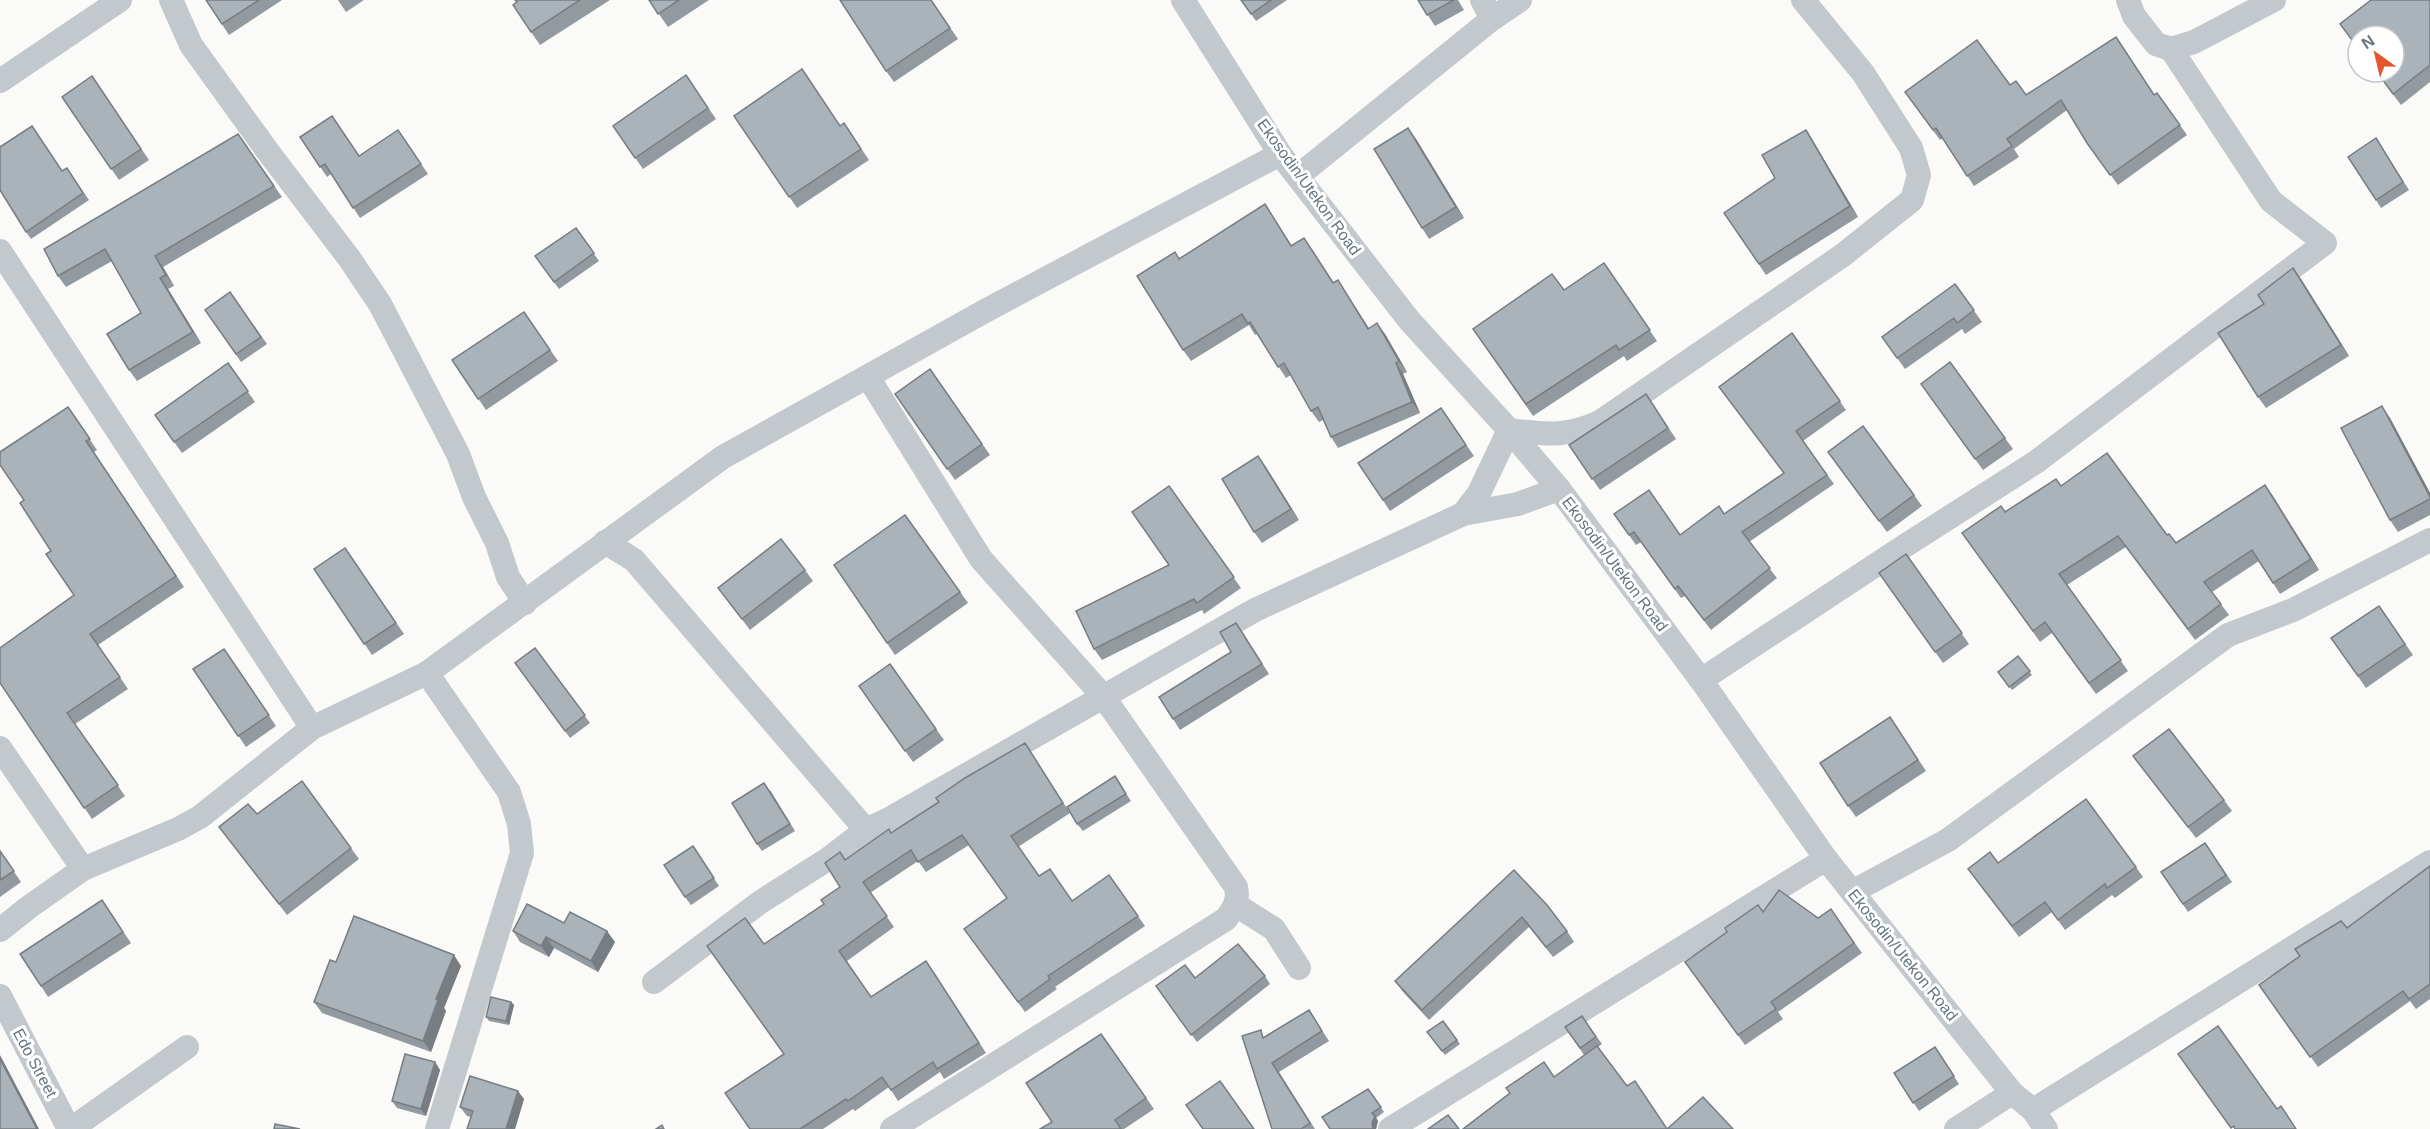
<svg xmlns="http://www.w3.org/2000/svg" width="2430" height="1129" font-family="Helvetica,sans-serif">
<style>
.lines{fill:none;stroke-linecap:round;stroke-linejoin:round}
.minor{stroke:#c3c8cc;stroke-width:24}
.wall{fill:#929a9f}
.shaded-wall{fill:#777d82}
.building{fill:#aab3b9;stroke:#777d82;stroke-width:1.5}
.labels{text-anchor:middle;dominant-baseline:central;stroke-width:6;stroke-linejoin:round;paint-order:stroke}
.street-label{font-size:16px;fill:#657683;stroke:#fff}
</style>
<rect width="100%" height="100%" fill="#fafaf8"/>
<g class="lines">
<g class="minor">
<polyline points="171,0 191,45 269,153 349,258 380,304 458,454 474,497 497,543 508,577 525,603"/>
<polyline points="1183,0 1280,154 1409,320 1509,430 1559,489 1701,680 1826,859 2012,1093 2033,1110 2046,1129"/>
<polyline points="1482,0 1492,19"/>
<polyline points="2128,0 2134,16 2156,44 2171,49 2194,42 2274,0"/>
<polyline points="0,81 120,0"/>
<polyline points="1298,176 1492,19 1520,0"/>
<polyline points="0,251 312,728"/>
<path d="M868 377 981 559 1103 696 1236 887C1239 901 1234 908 1226 919L892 1129"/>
<path d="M1463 514 1479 493 1509 430C1546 434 1564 438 1600 422L1843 255 1912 200 1919 175 1911 148 1863 73 1803 0"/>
<polyline points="605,542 634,560 866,830"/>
<polyline points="427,673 509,792 519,824 522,853 437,1129"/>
<polyline points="1701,680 1903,547 2036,462 2325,243 2271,201 2171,49"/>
<polyline points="0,748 83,869"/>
<polyline points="1852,892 1948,840 2228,635 2293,610 2430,540"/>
<polyline points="1236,905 1274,929 1299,968"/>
<polyline points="0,930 29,907 83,869 178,829 200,817 312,728 427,673 723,457 985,311 1280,154"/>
<polyline points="654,982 759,903 828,859 866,830 891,818 1255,610 1463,514 1518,504 1559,489"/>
<polyline points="0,996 69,1129"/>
<polyline points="2033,1110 2430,862"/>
<polyline points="71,1129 187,1047"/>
<polyline points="1390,1129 1826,859"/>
<polyline points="1956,1129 2012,1093"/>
</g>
</g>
<g class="wall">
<polygon points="206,0 282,0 229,35"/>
<polygon points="338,0 364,0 346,12"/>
<polygon points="515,0 610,0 540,45 531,32"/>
<polygon points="649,0 709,0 668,27"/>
<polygon points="931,0 958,39 894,82 886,71"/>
<polygon points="1241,0 1287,0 1256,21"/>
<polygon points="1418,0 1458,0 1464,10 1435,26"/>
<polygon points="2430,0 2430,82 2401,105 2376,72 2394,72 2358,36 2358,49 2340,24"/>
<polygon points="2116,37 2154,94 2157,93 2187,135 2118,185 2087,143 2067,110 2014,149 2019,157 1974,186 1943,138 1940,140 1905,92 2010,85 2026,95"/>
<polygon points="686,75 716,119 643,169 613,126"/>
<polygon points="92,76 149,160 119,180 62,97"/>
<polygon points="734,116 841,126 844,123 869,160 797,208"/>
<polygon points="398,130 428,174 360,218 331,174 327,177 300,137 359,156"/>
<polygon points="1806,130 1813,141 1858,217 1766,275 1724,213 1775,178"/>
<polygon points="238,134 282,197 163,267 174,286 168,289 201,343 137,381 129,370 141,313 112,261 66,287 58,276"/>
<polygon points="2376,138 2409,190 2381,208 2376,200"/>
<polygon points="1416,139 1464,218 1429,239 1422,228"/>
<polygon points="67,168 89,200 31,239 26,232 62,171"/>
<polygon points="1265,204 1292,246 1312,249 1334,283 1338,280 1369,328 1385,334 1407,372 1403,374 1420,413 1338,448 1331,437 1323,420 1319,422 1311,411 1291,375 1286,378 1257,334 1255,335 1249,325 1191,361 1183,350 1180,259"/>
<polygon points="576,228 599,261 559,289 535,256"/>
<polygon points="1604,263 1657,341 1627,361 1624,356 1533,416 1473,329 1564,290"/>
<polygon points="2301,279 2349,356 2266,408 2258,397 2264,304"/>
<polygon points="1955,284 1982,322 1965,334 1962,329 1905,369 1882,337"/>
<polygon points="230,292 267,344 241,362 205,310"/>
<polygon points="524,312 558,361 486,410 452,360"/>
<polygon points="1792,333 1846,410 1803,441 1834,484 1749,542 1777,578 1711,630 1685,596 1681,598 1641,542 1636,545 1614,514 1680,535 1724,514 1784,473 1719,387"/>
<polygon points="1950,362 2013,449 1983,470 1921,384"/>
<polygon points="228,363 255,402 182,453 155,415"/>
<polygon points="930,369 990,455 955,480 895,394"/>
<polygon points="1646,394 1676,439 1600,490 1569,445"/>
<polygon points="68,407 97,450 94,452 184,587 98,645 128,689 75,724 125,796 92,819 0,683 74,595 51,551"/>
<polygon points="1441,408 1474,456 1390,511 1358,463"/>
<polygon points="2390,418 2430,493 2430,515 2398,532 2390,520"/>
<polygon points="1258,456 1299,520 1262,543 1254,532"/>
<polygon points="1836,463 1914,495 1922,506 1887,532"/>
<polygon points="2265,485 2319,570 2280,594 2259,561 2212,592 2229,615 2195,640 2126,547 2067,585 2128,671 2096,694 2052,633 2040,642 1962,533 2005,512 2061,486 2167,535 2176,543"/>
<polygon points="1169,486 1241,588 1204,614 1202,610 1102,660 1094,649 1169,565"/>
<polygon points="905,515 968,603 895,655 834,565"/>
<polygon points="345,548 404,634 372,655 314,569"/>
<polygon points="1906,554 1969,644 1943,663 1879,573"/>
<polygon points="805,570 813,581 750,630 718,588"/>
<polygon points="2379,606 2413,655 2366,688 2331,638"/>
<polygon points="1243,633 1269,674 1180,730 1173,719 1231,652"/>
<polygon points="535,648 590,723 570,738 515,663"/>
<polygon points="224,649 276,726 246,747 193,669"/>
<polygon points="2018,656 2032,675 2012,690 1998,672"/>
<polygon points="890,664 944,740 913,762 859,686"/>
<polygon points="1890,717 1926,771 1856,817 1848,806"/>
<polygon points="1025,743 1070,813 1018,847 1039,876 1072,901 1109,875 1145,926 1055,987 1057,989 1025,1012 964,929 1007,898 969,845 926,872 918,861 870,893 894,927 847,961 871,997 934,972 986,1053 944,1079 940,1072 898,1101 889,1087 855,1111 853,1109 823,1129 750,1129 784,1054 824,904 840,887 840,852 845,859 891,833 939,802"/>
<polygon points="2133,756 2224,800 2232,811 2196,838"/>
<polygon points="302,781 359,859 287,915 219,827 257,814"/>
<polygon points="1120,784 1131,801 1083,831 1077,824"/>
<polygon points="770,790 795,831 762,851 757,844"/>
<polygon points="2205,843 2232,882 2188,912 2161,872"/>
<polygon points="693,846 719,886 691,905 685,897"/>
<polygon points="0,851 21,882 0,897"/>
<polygon points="1998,863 2136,867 2143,877 2115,898 2112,895 2065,930 2052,912 2019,937 1968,869"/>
<polygon points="2430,866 2430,999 2416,1009 2410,1001 2318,1067 2259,985 2347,928"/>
<polygon points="1514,870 1567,931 1574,942 1553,957 1529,927 1429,1020 1403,992 1395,981"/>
<polygon points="102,900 131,943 48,997 41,986"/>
<polygon points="1831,909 1862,953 1778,1012 1783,1019 1745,1045 1685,962 1763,912 1818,918"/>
<polygon points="564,923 615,942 598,972 554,948 549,957 520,942 513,931"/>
<polygon points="336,962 461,966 444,1008 446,1011 431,1052 322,1013 314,1002"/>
<polygon points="1265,976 1270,984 1197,1042 1156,986 1195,978"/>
<polygon points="511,1002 514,1005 509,1025 489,1021 486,1017"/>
<polygon points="1309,1010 1329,1041 1279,1072 1315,1129 1272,1129 1265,1036"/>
<polygon points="1582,1016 1602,1044 1598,1047 1627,1086 1667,1129 1463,1129 1554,1077 1584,1055 1565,1027"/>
<polygon points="1443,1021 1460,1044 1445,1055 1427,1032"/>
<polygon points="1101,1034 1154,1109 1124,1129 1040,1129 1052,1122"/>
<polygon points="1935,1047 1959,1084 1919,1111 1894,1073"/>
<polygon points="435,1062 440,1070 426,1116 397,1108 392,1101"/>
<polygon points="1368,1089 1384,1112 1376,1118 1378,1121 1376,1129 1330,1129"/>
<polygon points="524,1099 515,1129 467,1129 471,1117 467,1116 460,1107"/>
</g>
<g class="shaded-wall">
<polygon points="1408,128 1416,139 1464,218 1456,207"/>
<polygon points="1806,130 1813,141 1858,217 1850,206"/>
<polygon points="155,256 163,267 174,286 166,275"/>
<polygon points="2293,268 2301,279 2349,356 2341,345"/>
<polygon points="160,278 168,289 201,343 193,332"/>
<polygon points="1377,323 1385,334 1407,372 1399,361"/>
<polygon points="1396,363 1403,374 1420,413 1412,402"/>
<polygon points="2382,406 2390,418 2430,493 2430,497"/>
<polygon points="1258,456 1266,467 1299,520 1291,509"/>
<polygon points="2265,485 2273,496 2319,570 2311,559"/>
<polygon points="607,931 615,942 598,972 591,961"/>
<polygon points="546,937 554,948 549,957 541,946"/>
<polygon points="454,955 461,966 444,1008 446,1011 431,1052 423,1041 436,999"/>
<polygon points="511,1002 514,1005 509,1025 506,1021"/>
<polygon points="0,1055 39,1129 37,1129 0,1059"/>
<polygon points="435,1062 440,1070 426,1116 421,1109"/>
<polygon points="518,1091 524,1099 515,1129 506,1129"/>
<polygon points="1375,1116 1378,1121 1376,1129 1373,1129 1372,1123"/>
</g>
<g class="building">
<polygon points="206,0 259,0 222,24"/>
<polygon points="515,0 580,0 531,32 513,5 517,2"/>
<polygon points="649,0 679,0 658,14"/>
<polygon points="840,0 931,0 950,28 886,71"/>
<polygon points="1241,0 1271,0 1251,14"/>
<polygon points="1418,0 1454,0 1427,15"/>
<polygon points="2371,0 2430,0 2430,65 2393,94 2377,72 2394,72 2394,36 2358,36 2358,48 2340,24"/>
<polygon points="2116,37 2154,95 2157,93 2180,125 2110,175 2087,143 2061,100 2007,139 2012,146 1967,176 1936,128 1933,130 1905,92 1977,40 2010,85 2016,81 2026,95"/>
<polygon points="802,69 840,126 844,123 861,149 789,197 734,116"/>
<polygon points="686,75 708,108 635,158 613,126"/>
<polygon points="92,76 141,149 111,169 62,97"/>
<polygon points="332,116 359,156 398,130 421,164 353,208 325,164 320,167 300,137"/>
<polygon points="32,126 62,171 67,168 83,193 26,232 0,190 0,147"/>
<polygon points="1408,128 1456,207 1422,228 1374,149"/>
<polygon points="1806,130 1850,206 1759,264 1724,213 1775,178 1762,155"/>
<polygon points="238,134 274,186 155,256 166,275 160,278 193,332 129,370 107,334 141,313 105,249 58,276 44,249"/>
<polygon points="2376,138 2403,182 2376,200 2348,157"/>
<polygon points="1265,204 1291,246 1304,238 1333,283 1338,280 1368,329 1377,323 1399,361 1396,363 1412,402 1331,437 1318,407 1311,411 1284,363 1278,367 1250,322 1248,324 1242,314 1183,350 1137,276 1175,252 1179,259"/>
<polygon points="576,228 594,253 554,282 535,256"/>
<polygon points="1604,263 1650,330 1619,350 1616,345 1526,404 1473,329 1552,274 1564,290"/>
<polygon points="2293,268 2341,345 2258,397 2218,333 2264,304 2258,295"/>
<polygon points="1955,284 1974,310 1957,323 1954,318 1897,358 1882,337"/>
<polygon points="230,292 261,337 236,354 205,310"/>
<polygon points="524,312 550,350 478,399 452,360"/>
<polygon points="1792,333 1840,401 1796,431 1827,475 1742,532 1770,568 1704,620 1678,586 1675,589 1634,532 1629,535 1614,514 1649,490 1680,535 1719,506 1724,514 1784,473 1719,387"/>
<polygon points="1950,362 2005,438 1975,459 1921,384"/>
<polygon points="228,363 248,391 174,442 155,415"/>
<polygon points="930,369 982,444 947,469 895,394"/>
<polygon points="1646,394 1668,428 1592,479 1569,445"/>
<polygon points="2382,406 2430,497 2430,499 2390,520 2341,428"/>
<polygon points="68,407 90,439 86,441 176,576 90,634 120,677 67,713 118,785 84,808 0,683 0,648 74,595 46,554 51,551 20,503 24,500 0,465 0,452"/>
<polygon points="1441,408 1466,445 1383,500 1358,463"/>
<polygon points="1863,426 1914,495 1879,521 1828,452"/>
<polygon points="2107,453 2167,535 2169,534 2176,543 2265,485 2311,559 2273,583 2252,550 2204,582 2221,604 2188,629 2118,536 2059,574 2121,660 2089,683 2045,622 2033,631 1962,533 2001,506 2005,512 2056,479 2061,486"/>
<polygon points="1258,456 1291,509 1254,532 1222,479"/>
<polygon points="1169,486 1234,577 1197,603 1194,599 1094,649 1076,611 1169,565 1132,512"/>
<polygon points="905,515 960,592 887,643 834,565"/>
<polygon points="781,539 805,570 742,619 718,588"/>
<polygon points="345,548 396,623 364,644 314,569"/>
<polygon points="1906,554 1962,633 1935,652 1879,573"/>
<polygon points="2379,606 2405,644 2358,676 2331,638"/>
<polygon points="1236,623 1262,664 1173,719 1159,697 1231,652 1220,632"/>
<polygon points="535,648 585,715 565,731 515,663"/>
<polygon points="224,649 269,715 238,736 193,669"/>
<polygon points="2018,656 2030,671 2009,687 1998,672"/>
<polygon points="890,664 936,729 905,751 859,686"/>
<polygon points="1890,717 1918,760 1848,806 1820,763"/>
<polygon points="2169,729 2224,800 2188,827 2133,756"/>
<polygon points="1025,743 1063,803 1011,836 1039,876 1050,869 1072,901 1109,875 1138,916 1048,976 1050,979 1018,1002 964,929 1007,898 962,835 918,862 911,850 863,882 887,916 839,951 871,997 926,961 979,1043 937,1069 933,1062 891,1090 882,1077 848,1101 846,1099 800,1129 750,1129 725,1093 784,1054 707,946 745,918 764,944 824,904 821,900 840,887 825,863 840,852 845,860 889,829 891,833 939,802 936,798 965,778"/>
<polygon points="1115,776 1126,794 1077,824 1067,807"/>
<polygon points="302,781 351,848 279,904 219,827 248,804 257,814"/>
<polygon points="764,783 790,824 757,844 732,803"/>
<polygon points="2086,799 2136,867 2107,888 2105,884 2058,920 2045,902 2012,926 1968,869 1990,852 1998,863"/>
<polygon points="2205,843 2226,875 2183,904 2161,872"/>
<polygon points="693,846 714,878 685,897 664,865"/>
<polygon points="0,851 14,871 0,880"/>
<polygon points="2430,866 2430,984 2409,999 2403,991 2310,1057 2259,985 2300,956 2295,949 2341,921 2347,928"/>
<polygon points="1514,870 1547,905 1567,931 1546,947 1522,917 1422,1010 1395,981"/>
<polygon points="1779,890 1818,918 1831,909 1854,943 1771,1002 1776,1009 1738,1035 1685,962 1727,932 1725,928 1758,905 1763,912"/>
<polygon points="102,900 123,932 41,986 20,954"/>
<polygon points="527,904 564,923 570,912 607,931 591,961 546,937 541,946 513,931"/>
<polygon points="354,916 454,955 436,999 438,1000 423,1041 314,1002 330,960 336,962"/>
<polygon points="1238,944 1265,976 1191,1035 1156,986 1185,965 1195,978"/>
<polygon points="491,997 511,1002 506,1021 486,1017"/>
<polygon points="1309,1010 1322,1031 1272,1063 1310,1123 1301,1129 1272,1129 1242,1036 1261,1030 1263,1038"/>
<polygon points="1582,1016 1596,1037 1580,1048 1565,1027"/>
<polygon points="1443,1021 1457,1040 1442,1051 1427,1032"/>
<polygon points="2218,1026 2277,1109 2281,1106 2296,1129 2235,1129 2234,1126 2231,1128 2178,1054"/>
<polygon points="1101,1034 1146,1098 1115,1120 1121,1129 1040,1129 1052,1122 1026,1083"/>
<polygon points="1597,1046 1627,1086 1635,1081 1667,1129 1703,1097 1733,1129 1463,1129 1510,1093 1506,1088 1544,1062 1554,1077"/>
<polygon points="1935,1047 1954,1076 1913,1103 1894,1073"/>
<polygon points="405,1054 435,1062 421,1109 392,1101"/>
<polygon points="0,1059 37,1129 0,1129"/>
<polygon points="470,1076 518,1091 506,1129 467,1129 473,1111 460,1107"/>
<polygon points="1220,1081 1254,1129 1203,1129 1186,1105"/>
<polygon points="1368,1089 1381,1107 1372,1113 1375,1116 1372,1123 1373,1129 1330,1129 1322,1117"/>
<polygon points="1448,1115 1459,1129 1428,1129"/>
<polygon points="275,1124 300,1129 274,1129"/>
<polygon points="662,1125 664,1129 656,1129"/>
</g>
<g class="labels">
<g class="street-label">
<text transform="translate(1309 187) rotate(54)">Ekosodin/Utekon Road</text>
<text transform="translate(1615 564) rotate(53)">Ekosodin/Utekon Road</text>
<text transform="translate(1903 955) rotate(51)">Ekosodin/Utekon Road</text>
<text transform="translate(35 1063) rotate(62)">Edo Street</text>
</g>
</g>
<g transform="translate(2376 54) rotate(326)"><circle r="28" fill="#ffffff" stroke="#c1c8cd" stroke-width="1.5"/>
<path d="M0-4.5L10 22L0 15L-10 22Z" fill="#e4572e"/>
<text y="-9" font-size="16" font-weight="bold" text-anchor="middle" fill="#657683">N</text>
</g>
</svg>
